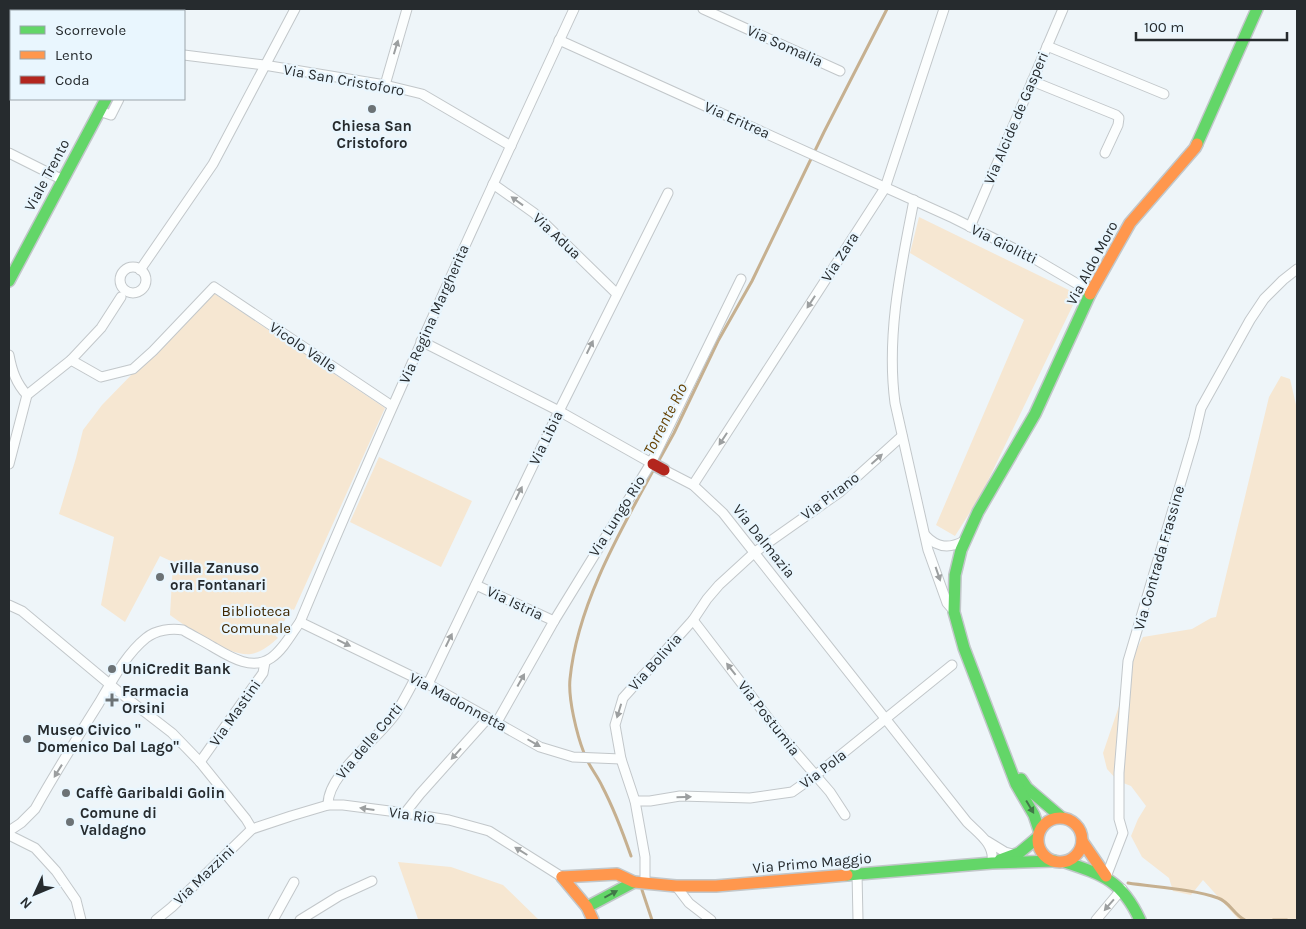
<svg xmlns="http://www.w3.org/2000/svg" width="1306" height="929" font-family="Karla,sans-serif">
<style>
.green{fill:#f6e7d2}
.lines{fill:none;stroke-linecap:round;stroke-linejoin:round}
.stream{stroke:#c6b090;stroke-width:3}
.street-casing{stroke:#c2c7ca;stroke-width:11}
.fast-casing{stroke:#c2c7ca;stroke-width:14}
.slow-casing{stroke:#c2c7ca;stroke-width:14}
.jam-casing{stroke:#c2c7ca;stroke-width:14}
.street{stroke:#fcfefe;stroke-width:9}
.fast{stroke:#63d668;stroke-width:11}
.slow{stroke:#ff974d;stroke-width:11}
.jam{stroke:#b3261e;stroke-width:11}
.oneway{fill:#9c9fa0}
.oneway2{fill:#417848}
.poi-dot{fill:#6c7275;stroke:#e9f6fe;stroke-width:2}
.labels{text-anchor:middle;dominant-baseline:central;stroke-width:4.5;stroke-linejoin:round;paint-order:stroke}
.street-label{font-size:15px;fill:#262b2e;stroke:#e9f6fe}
.poi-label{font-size:15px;font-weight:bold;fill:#262b2e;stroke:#e9f6fe;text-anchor:start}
.park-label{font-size:15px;fill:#3f2700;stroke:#e9f6fe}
.water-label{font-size:16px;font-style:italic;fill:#674406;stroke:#e9f6fe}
</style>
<rect width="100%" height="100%" fill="#eef5f9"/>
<g class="green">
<polygon points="919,217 1077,294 1073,305 981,495 955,536 936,525 1024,320 910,253"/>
<path d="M212 292 385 408 294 610 292 609 275 635 278 638C270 645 262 652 251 654 229 657 188 628 170 615L173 562 160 556 125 622 101 605 114 537 59 514 76 458 83 430 102 405Z"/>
<polygon points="1281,376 1290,379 1297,409 1297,920 1239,920 1203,880 1191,895 1173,891 1169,878 1142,857 1131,836 1138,819 1146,806 1131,786 1118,781 1107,769 1103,753 1119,706 1133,656 1143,637 1192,629 1211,618 1216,617 1269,397"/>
<polygon points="379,457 472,501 441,567 350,522"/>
<polygon points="398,862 451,867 503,885 539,920 415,920 418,919"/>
</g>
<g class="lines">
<g class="stream">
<polyline points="658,462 674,433 718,341 752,281 824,132 887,9"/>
<path d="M631 856C623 833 614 809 602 786 597 775 588 765 584 753 577 735 568 699 570 679 577 606 619 533 654 469"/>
<path d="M1128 883C1154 887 1194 889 1218 898 1230 902 1234 915 1245 920"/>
<polyline points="642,890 652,920"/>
<polyline points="1273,920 1287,920"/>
</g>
<defs>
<g id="street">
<polyline points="53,9 58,11"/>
<polyline points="703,9 840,71"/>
<polyline points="559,40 953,218 1035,259 1091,292"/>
<polyline points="1047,46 1164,94"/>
<polyline points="184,55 264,65 385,85 422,94 511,146"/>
<polyline points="1032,81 1116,115 1119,118 1118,125 1105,153"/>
<polyline points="385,85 407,9"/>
<polyline points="99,111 111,115 119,99"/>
<polyline points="9,153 61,179"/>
<polyline points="493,184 534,213 617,294"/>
<path d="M914 200C901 267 886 335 895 403L928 550 947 603 954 611"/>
<polyline points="970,227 1063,9"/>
<circle cx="133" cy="280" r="13"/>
<polyline points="140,270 213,164 295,9"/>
<polyline points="121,297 101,328 71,360 101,377 133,369 153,351 214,287 392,406"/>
<polyline points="421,341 559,411 653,464"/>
<path d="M9 355C12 371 16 383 27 395"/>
<polyline points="27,395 71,360"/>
<polyline points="9,464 27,395"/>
<path d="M664 470 693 485 723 513 967 822C979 834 995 844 992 863"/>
<polyline points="693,485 885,188 944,9"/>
<path d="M925 535C937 548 949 549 964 541"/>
<polyline points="476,585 554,621"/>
<polyline points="9,605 22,611 119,692 172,733 200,762 246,819 252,829"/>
<polyline points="693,620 785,740 830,792 845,815"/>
<polyline points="300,622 428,684 540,747 573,757 621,759"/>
<polyline points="428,684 559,411 668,193"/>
<polyline points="497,722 554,621 651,463 741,279"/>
<polyline points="200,762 263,673 265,662"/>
<polyline points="635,801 650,801 680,796 750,798 792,792 816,775 952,665"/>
<path d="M328 805C327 774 379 739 396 713 403 702 409 690 415 679"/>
<polyline points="405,813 420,794 488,718"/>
<path d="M9 831 21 823 35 809C55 773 77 738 99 703 112 681 126 654 146 638 156 630 171 628 183 630 193 636 203 641 213 647 230 657 252 671 271 658 283 650 292 633 300 622 386 415 480 212 574 9"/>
<polyline points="9,835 35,848 56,871 76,900 81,920"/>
<polyline points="987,841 1005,852 1013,854"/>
<polyline points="857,873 858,920"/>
<polyline points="1106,877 1123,833 1119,819 1119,773 1128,661 1194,438 1201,408 1250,320 1264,299 1283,280 1297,269"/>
<polyline points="645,883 645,857 635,801 621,759 615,725 623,698 693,620 707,599 719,585 755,552 840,492 902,436"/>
<polyline points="676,886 689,903 711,920"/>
<polyline points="156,920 172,907 252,829 291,816 328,805 343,805 405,813 449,820 489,831 562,877"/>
<polyline points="273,920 294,882"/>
<polyline points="300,920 339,896 372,881"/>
<polyline points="1096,920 1122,889"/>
</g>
<g id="fast">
<polyline points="149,11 150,9"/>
<polyline points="1197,144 1257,9"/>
<polyline points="9,281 106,99"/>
<polyline points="1021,779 1027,788 1061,817"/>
<polyline points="1039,830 1034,815 1016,784 964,648 954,612 955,575 961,550 978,512 1035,414 1090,294"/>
<polyline points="1000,860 1019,853 1037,838"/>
<path d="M1065 862C1104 875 1122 881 1140 920"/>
<polyline points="847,875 992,863 1054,861"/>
<polyline points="587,907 634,882"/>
</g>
<g id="slow">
<polyline points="1090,294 1130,223 1195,148 1197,144"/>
<circle cx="1060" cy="840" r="22"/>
<polyline points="1082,841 1106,876"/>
<polyline points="562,877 617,874 634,882 676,886 716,886 847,875"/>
<polyline points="562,877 587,907 593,920"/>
</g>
<polyline id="jam" points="653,464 664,470"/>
</defs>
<use href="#street" class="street-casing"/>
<use href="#fast" class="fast-casing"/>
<use href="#slow" class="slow-casing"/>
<use href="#jam" class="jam-casing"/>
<use href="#street" class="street"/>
<use href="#fast" class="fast"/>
<use href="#slow" class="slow"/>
<use href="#jam" class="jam"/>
</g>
<defs><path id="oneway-solid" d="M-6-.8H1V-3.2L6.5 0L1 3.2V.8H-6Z" transform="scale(1.25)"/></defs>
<g class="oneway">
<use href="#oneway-solid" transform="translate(396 47) rotate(-73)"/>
<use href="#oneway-solid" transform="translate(517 201) rotate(-144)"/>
<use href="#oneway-solid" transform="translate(811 302) rotate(123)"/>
<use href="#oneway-solid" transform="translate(590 347) rotate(-64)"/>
<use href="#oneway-solid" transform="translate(723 439) rotate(123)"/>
<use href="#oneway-solid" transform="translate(877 459) rotate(-42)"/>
<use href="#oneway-solid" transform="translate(519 493) rotate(-64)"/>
<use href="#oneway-solid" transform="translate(938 574) rotate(71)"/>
<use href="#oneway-solid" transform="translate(449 640) rotate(-64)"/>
<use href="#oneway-solid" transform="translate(344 643) rotate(26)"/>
<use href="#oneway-solid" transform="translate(731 669) rotate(-128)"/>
<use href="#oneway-solid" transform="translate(521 680) rotate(-61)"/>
<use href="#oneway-solid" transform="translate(619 711) rotate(107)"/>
<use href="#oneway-solid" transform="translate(534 743) rotate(30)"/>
<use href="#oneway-solid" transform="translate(456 754) rotate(132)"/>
<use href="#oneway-solid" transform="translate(58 771) rotate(122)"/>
<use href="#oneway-solid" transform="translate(684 797) rotate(-1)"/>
<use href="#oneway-solid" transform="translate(367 809) rotate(-172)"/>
<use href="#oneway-solid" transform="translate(521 851) rotate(-148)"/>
<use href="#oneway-solid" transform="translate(1109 905) rotate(131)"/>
</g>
<g class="oneway2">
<use href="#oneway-solid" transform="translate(1030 807) rotate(59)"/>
<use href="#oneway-solid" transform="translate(611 894) rotate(-28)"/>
</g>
<g class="poi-dot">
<circle cx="372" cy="109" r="5"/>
<circle cx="160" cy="577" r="5"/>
<circle cx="112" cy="669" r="5"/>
<path d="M109.5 692.5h5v5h5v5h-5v5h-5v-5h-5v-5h5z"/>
<circle cx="27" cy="739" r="5"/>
<circle cx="66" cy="793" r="5"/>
<circle cx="70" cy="822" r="5"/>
</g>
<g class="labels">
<g class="street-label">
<text transform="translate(785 46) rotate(24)">Via Somalia</text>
<text transform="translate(344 80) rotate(10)">Via San Cristoforo</text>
<text transform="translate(1016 118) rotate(-67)">Via Alcide de Gasperi</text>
<text transform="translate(737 120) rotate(24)">Via Eritrea</text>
<text transform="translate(47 175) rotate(-62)">Viale Trento</text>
<text transform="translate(557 236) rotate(43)">Via Adua</text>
<text transform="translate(1004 244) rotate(26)">Via Giolitti</text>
<text transform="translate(840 257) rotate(-57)">Via Zara</text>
<text transform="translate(1092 263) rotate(-62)">Via Aldo Moro</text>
<text transform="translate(434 314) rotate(-66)">Via Regina Margherita</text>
<text transform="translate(303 347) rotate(34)">Vicolo Valle</text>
<text transform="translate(546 438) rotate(-64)">Via Libia</text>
<text transform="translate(830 496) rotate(-37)">Via Pirano</text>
<text transform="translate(617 516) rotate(-58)">Via Lungo Rio</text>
<text transform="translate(764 541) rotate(51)">Via Dalmazia</text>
<text transform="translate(1159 558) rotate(-74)">Via Contrada Frassine</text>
<text transform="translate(515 603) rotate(25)">Via Istria</text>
<text transform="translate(655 662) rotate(-48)">Via Bolivia</text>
<text transform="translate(458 702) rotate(28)">Via Madonnetta</text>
<text transform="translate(235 713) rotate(-55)">Via Mastini</text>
<text transform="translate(769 718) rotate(52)">Via Postumia</text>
<text transform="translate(369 741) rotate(-50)">Via delle Corti</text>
<text transform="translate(823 769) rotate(-37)">Via Pola</text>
<text transform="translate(412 815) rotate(8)">Via Rio</text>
<text transform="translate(812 863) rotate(-5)">Via Primo Maggio</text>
<text transform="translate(204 875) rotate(-44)">Via Mazzini</text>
</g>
<g class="poi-label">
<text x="372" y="126" text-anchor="middle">Chiesa San<tspan x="372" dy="17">Cristoforo</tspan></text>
<text x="170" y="568">Villa Zanuso<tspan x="170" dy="17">ora Fontanari</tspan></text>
<text x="122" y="669">UniCredit Bank</text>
<text x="122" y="691">Farmacia<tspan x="122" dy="17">Orsini</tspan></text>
<text x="37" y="730">Museo Civico "<tspan x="37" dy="17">Domenico Dal Lago"</tspan></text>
<text x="76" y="793">Caffè Garibaldi Golin</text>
<text x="80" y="813">Comune di<tspan x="80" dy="17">Valdagno</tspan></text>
</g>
<g class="park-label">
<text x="256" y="611">Biblioteca<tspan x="256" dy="17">Comunale</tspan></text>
</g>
<g class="water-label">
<text transform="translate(665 419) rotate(-63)">Torrente Rio</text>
</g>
</g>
<rect width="1306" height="929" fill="none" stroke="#262b2e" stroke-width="20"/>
<rect x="10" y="10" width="175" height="90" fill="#e9f6fe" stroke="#9ba5ab"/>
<rect x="20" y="26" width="25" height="8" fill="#63d668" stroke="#9ba5ab"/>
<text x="55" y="35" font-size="15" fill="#262b2e">Scorrevole</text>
<rect x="20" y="51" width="25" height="8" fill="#ff974d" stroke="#9ba5ab"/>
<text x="55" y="60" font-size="15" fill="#262b2e">Lento</text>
<rect x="20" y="76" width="25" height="8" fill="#b3261e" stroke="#9ba5ab"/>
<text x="55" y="85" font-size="15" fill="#262b2e">Coda</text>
<g transform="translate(35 894) rotate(226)" stroke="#e9f6fe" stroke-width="4" paint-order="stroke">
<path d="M0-4L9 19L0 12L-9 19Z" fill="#262b2e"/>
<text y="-8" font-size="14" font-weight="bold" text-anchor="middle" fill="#262b2e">N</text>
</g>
<path d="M1136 32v8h151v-8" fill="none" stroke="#262b2e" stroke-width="2.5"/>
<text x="1144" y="32" font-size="15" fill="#262b2e" stroke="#e9f6fe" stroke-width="4" paint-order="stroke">100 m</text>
</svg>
